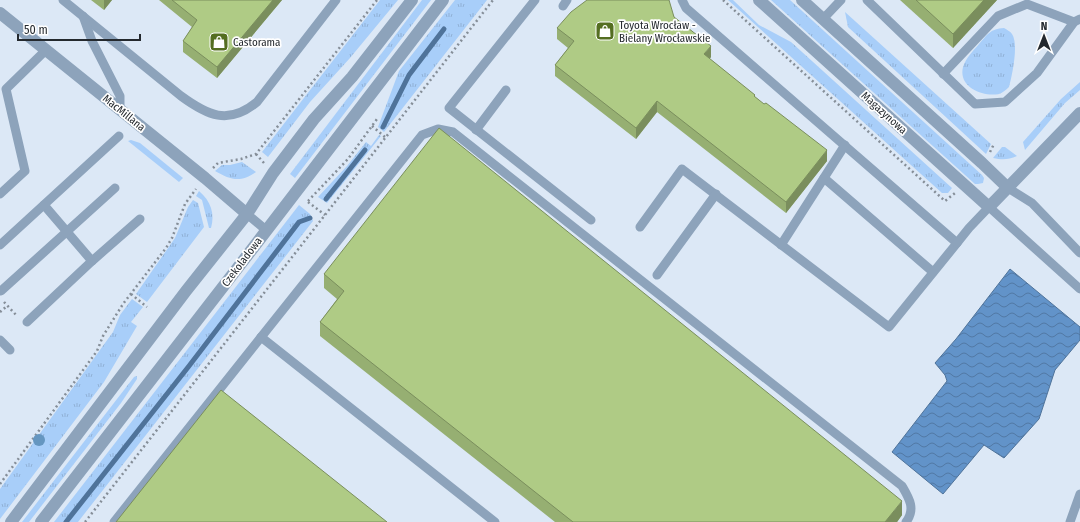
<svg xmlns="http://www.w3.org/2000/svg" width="1080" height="522" font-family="'Fira Sans Condensed',sans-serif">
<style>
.grass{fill:url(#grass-tufts)}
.water{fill:url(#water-waves);stroke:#4f739a}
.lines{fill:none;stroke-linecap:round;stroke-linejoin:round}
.stream{stroke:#4f739a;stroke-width:5}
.path{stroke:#858e98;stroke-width:2.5;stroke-dasharray:2 3;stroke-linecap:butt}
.lane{stroke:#8da3bb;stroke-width:9}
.street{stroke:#8da3bb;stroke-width:12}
.tree{fill:#6596c0}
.wall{fill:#96af72}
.shaded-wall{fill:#7a8e5d}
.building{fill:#afcb85;stroke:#7a8e5d}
.labels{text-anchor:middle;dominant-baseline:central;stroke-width:3.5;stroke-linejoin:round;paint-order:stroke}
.poi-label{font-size:11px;fill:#24292e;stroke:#fff;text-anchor:start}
.street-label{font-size:11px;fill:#24292e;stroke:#fff}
</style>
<defs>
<pattern id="grass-tufts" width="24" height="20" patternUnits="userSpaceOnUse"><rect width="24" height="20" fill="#a8cef9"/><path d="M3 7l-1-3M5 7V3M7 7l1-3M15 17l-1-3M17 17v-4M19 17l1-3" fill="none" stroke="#90b1d6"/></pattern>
<pattern id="water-waves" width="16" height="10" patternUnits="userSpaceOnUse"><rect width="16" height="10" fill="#6293c9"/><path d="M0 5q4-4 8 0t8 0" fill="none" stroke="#5178a4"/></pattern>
</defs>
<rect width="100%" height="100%" fill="#dce8f6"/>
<g class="grass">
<polygon points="380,0 398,0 350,58 310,102 268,157 262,152"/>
<polygon points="422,0 431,0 295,178 290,174"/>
<polygon points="455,0 487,0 384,132 378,127 399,71"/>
<polygon points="728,0 733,0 759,25 791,42 952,188 948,193 942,193"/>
<polygon points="771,0 790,0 982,175 984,178 983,183 978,184 975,184"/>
<polygon points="845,12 991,144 986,154 848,27"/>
<path d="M1004 28C1007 30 1010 31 1012 34 1019 44 1012 76 1009 87 1006 90 1002 93 999 94 982 97 958 87 963 67 966 58 973 51 979 44 988 34 990 29 1004 28Z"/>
<polygon points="1080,82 1080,90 1065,103 1025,150 1023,142 1061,99"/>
<polygon points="379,135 381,136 327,203 318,197 347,166 366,142 371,146"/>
<polygon points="131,140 140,143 183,178 179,182 128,141"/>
<path d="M1002 147H1005L1017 156C1008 160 1002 160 993 158Z"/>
<path d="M242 162 256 172C240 183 231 180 215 171L222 165H230Z"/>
<path d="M199 191C211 201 215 214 211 228H209L202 200 196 196Z"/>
<polygon points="193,200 198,203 204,227 147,302 136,294 175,238 188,207"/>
<polygon points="299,205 310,214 313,221 78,522 54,522"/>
<polygon points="132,299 143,307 131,322 137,326 104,382 0,519 0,489 105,343 113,332 120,315"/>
<polygon points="137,376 137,379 121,403 29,522 22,522 134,377"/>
</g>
<polygon class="water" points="1010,269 1080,327 1080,340 1055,370 1039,419 1004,458 984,445 943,494 892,452 947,381 945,375 935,363 956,339"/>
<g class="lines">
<g class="stream">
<polyline points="383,127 409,75 444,29"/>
<polyline points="326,199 365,150"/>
<polyline points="66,522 189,366 299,222 310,218"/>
</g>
<g class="path">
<polyline points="723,0 945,201 955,193"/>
<polyline points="372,126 386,138"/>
<polyline points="990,152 994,144"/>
<polyline points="256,154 264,163"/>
<polyline points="213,168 218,163 241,159 256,154 377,0"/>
<polyline points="308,201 348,159 377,119"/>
<polyline points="308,202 325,215"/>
<polyline points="131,294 147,307"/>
<polyline points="4,302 17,316"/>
<polyline points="0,312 7,306"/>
<polyline points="0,484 97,351 103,336 123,304 166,248 172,238 185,204 196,189"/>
<polyline points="85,522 493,0"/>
</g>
<g class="lane">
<path d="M63 0 181 96C207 115 228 126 257 102L336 0"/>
<polyline points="535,0 449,108 591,220"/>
<polyline points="867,0 975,104 1005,102 1037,73 1074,22 1080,19"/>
<polyline points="563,6 567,0"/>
<polyline points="83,16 92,41 120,96 120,110"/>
<polyline points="823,19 841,0"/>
<polyline points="943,74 998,16 1027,4 1074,22"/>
<polyline points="476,130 506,90"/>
<polyline points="824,178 933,272"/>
<polyline points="1008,188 1032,203 1080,253"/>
<polyline points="0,194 25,171 6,89 46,50"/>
<polyline points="44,205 92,261"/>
<polyline points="247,214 266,230"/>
<polyline points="640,227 682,169 889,327 957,243 686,8 682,0"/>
<polyline points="957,243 969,228 989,207 1080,289"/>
<polyline points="0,245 119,136"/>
<polyline points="781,245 845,145"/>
<polyline points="657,275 716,194"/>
<polyline points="1,291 115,188"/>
<polyline points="27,322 92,261 140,219"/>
<polyline points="261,337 495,522"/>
<polyline points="0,340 10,350"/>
<path d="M114 522 422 135 438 129 453 132 902 486C909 498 916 509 906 522"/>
<polyline points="1070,522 1080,494"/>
</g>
<g class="street">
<polyline points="759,0 989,207 1080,113"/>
<polyline points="802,0 982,163 1008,188"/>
<polyline points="0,13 205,178 247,214"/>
<polyline points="11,522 186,291 247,214 273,173 314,119 352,77 412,0"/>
<polyline points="41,522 253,248 443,0"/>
</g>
</g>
<circle class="tree" cx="39" cy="440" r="6"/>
<g class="wall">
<polygon points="91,0 112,0 104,10"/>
<polygon points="159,0 282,0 217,78 183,52 183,41 192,27"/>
<polygon points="900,0 997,0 953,48"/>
<polygon points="674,17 711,57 709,59 755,97 827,161 786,213 657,112 636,139 555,76 555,65 568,48 557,39 557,28"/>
<polygon points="324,274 902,515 897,522 555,522 320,336 320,322 337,299 324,288"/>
</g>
<g class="shaded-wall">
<polygon points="104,0 112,0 104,10"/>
<polygon points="273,0 282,0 217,78 217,67"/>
<polygon points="984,0 997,0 953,48 953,34"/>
<polygon points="711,46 711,57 704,66 704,54"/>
<polygon points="657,101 657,112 636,139 636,128"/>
<polygon points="827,150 827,161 786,213 786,202"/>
<polygon points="902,501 902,515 897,522 885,522"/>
</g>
<g class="building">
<polygon points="172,0 273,0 217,67 183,41 197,20"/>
<polygon points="587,0 669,0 674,17 711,46 704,54 755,95 754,96 764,104 766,103 827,150 786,202 657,101 636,128 555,65 574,41 557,28 571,12"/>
<polygon points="916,0 984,0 953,34"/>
<polygon points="439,128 902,501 885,522 573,522 320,322 344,291 324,274"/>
<polygon points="221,390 387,522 116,522"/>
</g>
<defs>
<symbol id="shop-square" viewBox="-11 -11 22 22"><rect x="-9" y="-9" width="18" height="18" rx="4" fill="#546e21" stroke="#fff"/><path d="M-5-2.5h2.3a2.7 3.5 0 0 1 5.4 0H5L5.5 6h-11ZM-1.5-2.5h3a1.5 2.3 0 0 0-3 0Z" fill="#fff"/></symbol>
</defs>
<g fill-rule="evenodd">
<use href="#shop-square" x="594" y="20" width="22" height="22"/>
<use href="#shop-square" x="208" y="31" width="22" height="22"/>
</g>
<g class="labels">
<g class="poi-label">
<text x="619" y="25">Toyota Wrocław -<tspan x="619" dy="13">Bielany Wrocławskie</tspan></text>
<text x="233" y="42">Castorama</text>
</g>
<g class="street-label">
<text transform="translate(124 113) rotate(39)">MacMillana</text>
<text transform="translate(884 113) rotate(42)">Magazynowa</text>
<text transform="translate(242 262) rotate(-53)">Czekoladowa</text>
</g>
</g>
<g transform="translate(1044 36)" stroke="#ffffff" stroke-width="3" paint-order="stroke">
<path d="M0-3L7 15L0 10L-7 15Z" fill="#24292e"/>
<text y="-6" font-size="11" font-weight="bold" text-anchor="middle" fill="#24292e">N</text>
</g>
<path d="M18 34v6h122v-6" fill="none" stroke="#24292e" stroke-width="2"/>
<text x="24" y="34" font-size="12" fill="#24292e" stroke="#ffffff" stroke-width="3" paint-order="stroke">50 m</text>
</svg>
